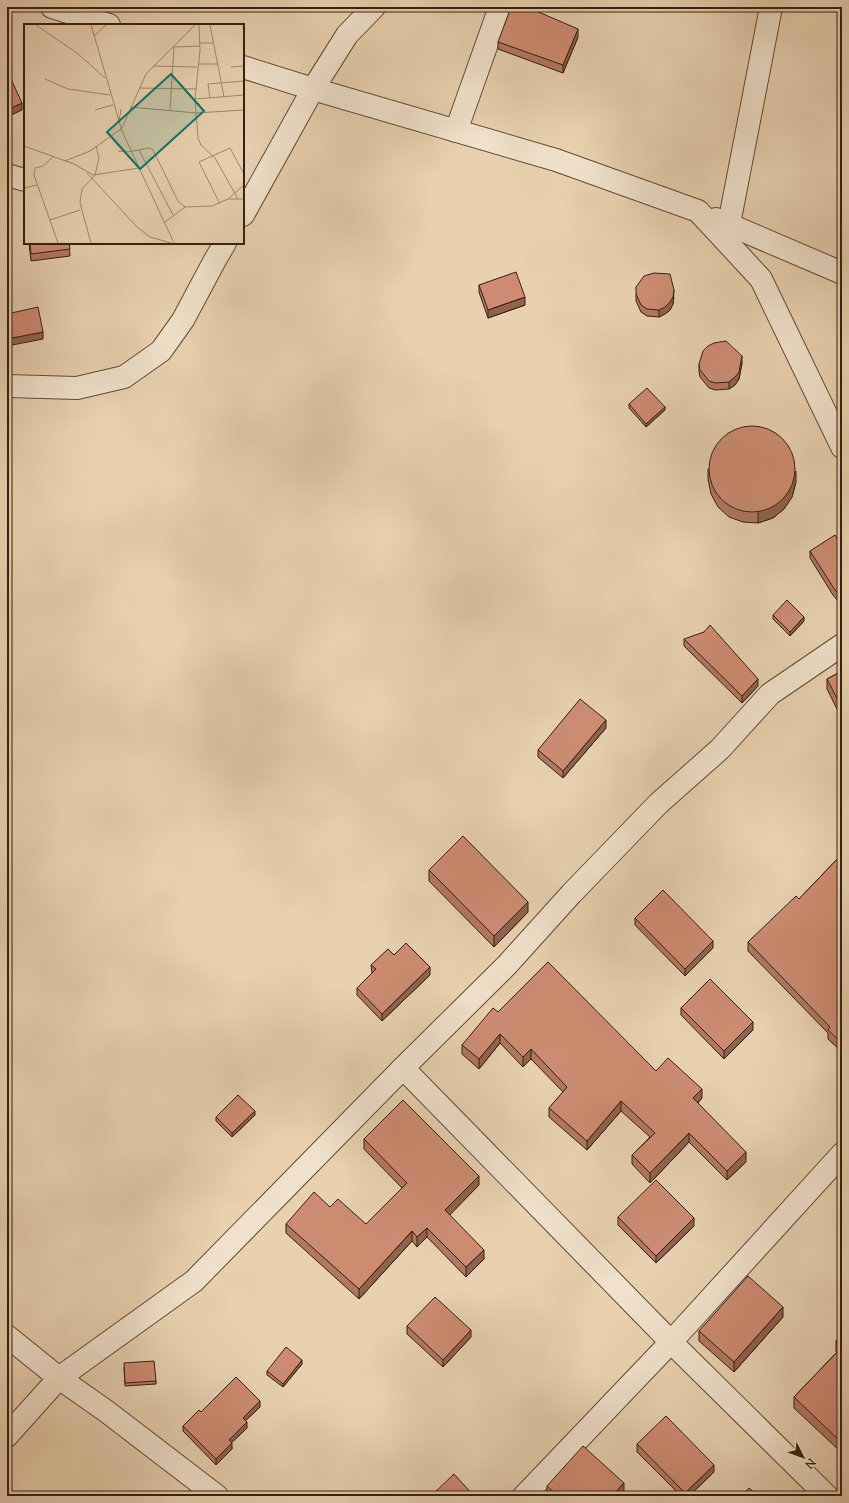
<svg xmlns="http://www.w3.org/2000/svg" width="849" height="1503" font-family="'Sorts Mill Goudy',serif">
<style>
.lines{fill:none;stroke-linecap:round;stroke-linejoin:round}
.minor-casing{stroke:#614c3a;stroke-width:24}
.tertiary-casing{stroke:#614c3a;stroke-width:24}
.minor{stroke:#efe1cc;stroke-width:22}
.tertiary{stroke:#efe1cc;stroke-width:22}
.wall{fill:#b07862;stroke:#342012}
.shaded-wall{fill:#906250;stroke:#342012}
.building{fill:#cd8c72;stroke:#342012}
.inset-road{fill:none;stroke:#9f8a71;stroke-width:1}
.view{fill:#0f766e;fill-opacity:0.15;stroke:#0f766e;stroke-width:2}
.inset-edge{fill:none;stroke:#342012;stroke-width:2}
</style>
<rect width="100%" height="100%" fill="#e7d1b1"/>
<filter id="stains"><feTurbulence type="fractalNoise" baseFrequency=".005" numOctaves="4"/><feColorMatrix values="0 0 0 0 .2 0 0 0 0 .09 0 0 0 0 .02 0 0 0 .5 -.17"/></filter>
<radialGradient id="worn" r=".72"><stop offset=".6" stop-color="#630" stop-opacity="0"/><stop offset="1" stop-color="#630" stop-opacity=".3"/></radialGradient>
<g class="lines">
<defs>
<g id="minor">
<polyline points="456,131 500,7"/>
<polyline points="7,175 25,180"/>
<polyline points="243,215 313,89 347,35 374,7"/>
<polyline points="716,219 842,273"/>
<polyline points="729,224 771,7"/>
<polyline points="7,386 77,388 124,377 161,351 183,320 215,260 225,243"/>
<polyline points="403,1068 671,1342 827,1496"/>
<polyline points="7,1336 59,1378 106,1411 217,1496"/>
<polyline points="7,1436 59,1378 194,1281 403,1068 507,965 571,894 659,803 720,749 770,694 842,645"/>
<polyline points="524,1496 671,1342 842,1154"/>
</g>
<g id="tertiary">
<polyline points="52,7 109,25"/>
<polyline points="243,67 313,89 556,160 698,211 761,279 842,447"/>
</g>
</defs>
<use href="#minor" class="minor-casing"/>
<use href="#tertiary" class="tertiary-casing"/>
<use href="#minor" class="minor"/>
<use href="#tertiary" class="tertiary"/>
</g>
<g class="wall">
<polygon points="578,37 563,73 498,49 498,42"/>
<polygon points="29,243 69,243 70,256 31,261"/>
<polygon points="479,285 525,305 488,318 479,292"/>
<polygon points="636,294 674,297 673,304 670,310 665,314 659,317 647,316 641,312 636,301"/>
<polygon points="742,363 739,379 735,385 729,389 715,390 709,388 700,377 699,371 699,364"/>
<polygon points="629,404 665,410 646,427 629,408"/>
<polygon points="708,469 796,482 792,497 784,509 773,518 758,523 743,522 729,517 718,507 711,494 708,479"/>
<polygon points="842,546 842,606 833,595 810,558 810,551"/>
<polygon points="773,615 804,621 790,636 773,619"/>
<polygon points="684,639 758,686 742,703 684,646"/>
<polygon points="842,671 842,719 827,689 827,679"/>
<polygon points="606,728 563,778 538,757 538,750"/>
<polygon points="842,854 842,1052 828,1039 828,1033 748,951 748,942 799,899"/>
<polygon points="429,870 528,912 494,947 429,881"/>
<polygon points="635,918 713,948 685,976 635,925"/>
<polygon points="394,955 430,975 382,1021 357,995 357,988 372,973 371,965"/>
<polygon points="681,1008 753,1030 724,1059 681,1015"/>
<polygon points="498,1012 656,1071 702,1098 698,1103 746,1162 727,1180 689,1142 650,1183 632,1164 632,1155 650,1137 621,1111 587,1150 549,1117 549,1108 563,1092 531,1059 523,1067 500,1043 479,1069 462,1054 462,1045"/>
<polygon points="255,1115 232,1137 216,1121 216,1117"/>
<polygon points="364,1139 479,1185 449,1215 484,1259 466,1277 427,1237 417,1247 412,1241 359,1299 286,1233 286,1224 330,1207 366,1224 402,1188 364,1149"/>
<polygon points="842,1173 842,1185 841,1185 841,1174"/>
<polygon points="618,1217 694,1226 656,1263 618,1225"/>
<polygon points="783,1317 734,1372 699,1341 699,1331"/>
<polygon points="407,1326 471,1337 443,1367 407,1334"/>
<polygon points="842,1334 842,1453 794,1408 794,1397 837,1352 836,1352 836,1341"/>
<polygon points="302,1364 283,1387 267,1375 267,1371"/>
<polygon points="124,1367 156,1381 156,1384 125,1386"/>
<polygon points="260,1407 245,1421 247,1428 231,1443 232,1449 216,1465 183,1431 183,1426 201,1412"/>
<polygon points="637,1444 714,1472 689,1496 681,1496 637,1452"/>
<polygon points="547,1486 624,1493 621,1496 547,1496"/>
</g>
<g class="shaded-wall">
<polygon points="578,29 578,37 563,73 563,65"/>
<polygon points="22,103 22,110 7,117 7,110"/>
<polygon points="674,290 673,304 670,310 665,314 659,317 659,310"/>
<polygon points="525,297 525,305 488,318 488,310"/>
<polygon points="43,332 43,339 7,346 7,339"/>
<polygon points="742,356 742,363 739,379 735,385 729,389 729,382"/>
<polygon points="665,407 665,410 646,427 646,424"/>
<polygon points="796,471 796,482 792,497 784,509 773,518 758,523 758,512"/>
<polygon points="804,617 804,621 790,636 790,632"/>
<polygon points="758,679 758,686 742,703 742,696"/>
<polygon points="606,720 606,728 563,778 563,771"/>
<polygon points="528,902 528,912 494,947 494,936"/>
<polygon points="713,941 713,948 685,976 685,969"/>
<polygon points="430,967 430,975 382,1021 382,1014"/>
<polygon points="753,1022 753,1030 724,1059 724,1051"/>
<polygon points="500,1034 500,1043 479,1069 479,1059"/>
<polygon points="531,1049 531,1059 523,1067 523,1057"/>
<polygon points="702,1089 702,1098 693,1108 693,1098"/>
<polygon points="621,1101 621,1111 587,1150 587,1141"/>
<polygon points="255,1111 255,1115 232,1137 232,1133"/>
<polygon points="689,1133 689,1142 650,1183 650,1173"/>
<polygon points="746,1152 746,1162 727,1180 727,1171"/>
<polygon points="479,1176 479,1185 445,1220 445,1210"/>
<polygon points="694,1218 694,1226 656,1263 656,1256"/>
<polygon points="427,1228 427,1237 417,1247 417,1237"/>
<polygon points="412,1231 412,1241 359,1299 359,1289"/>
<polygon points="484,1250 484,1259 466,1277 466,1267"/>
<polygon points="783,1307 783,1317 734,1372 734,1362"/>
<polygon points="471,1330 471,1337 443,1367 443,1360"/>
<polygon points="302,1360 302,1364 283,1387 283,1384"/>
<polygon points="260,1401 260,1407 243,1423 243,1418"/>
<polygon points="247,1422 247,1428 229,1445 229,1440"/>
<polygon points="232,1443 232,1449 216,1465 216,1459"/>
<polygon points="714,1465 714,1472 689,1496 685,1496 685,1493"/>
<polygon points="624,1483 624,1493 621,1496 612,1496"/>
</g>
<g class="building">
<polygon points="511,7 527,7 578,29 563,65 498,42"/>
<polygon points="11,79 22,103 7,110 7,81"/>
<polygon points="30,243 69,243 70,249 31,254"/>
<polygon points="516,272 525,297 488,310 479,285"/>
<polygon points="654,273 670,274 674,290 673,297 670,302 665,307 659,310 647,309 641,305 636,294 636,287 644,276"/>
<polygon points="38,307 43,332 7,339 7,314"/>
<polygon points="726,341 742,356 739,372 735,377 729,382 715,383 709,381 700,370 699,364 703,351 708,346 714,343"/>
<polygon points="647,388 665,407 646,424 629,404"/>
<circle cx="752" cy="469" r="43"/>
<polygon points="835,535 842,546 842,599 833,587 810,551"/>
<polygon points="787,600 804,617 790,632 773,615"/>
<polygon points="710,625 758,679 742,696 684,639 704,632"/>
<polygon points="842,671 842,708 827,679"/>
<polygon points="580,699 606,720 563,771 538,750"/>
<polygon points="463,836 528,902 494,936 429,870"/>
<polygon points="842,854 842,1043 828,1030 830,1027 748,942 796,896 799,899"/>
<polygon points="663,890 713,941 685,969 635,918"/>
<polygon points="406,943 430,967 382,1014 357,988 376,969 371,965 388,949 394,955"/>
<polygon points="548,962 656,1071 668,1058 702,1089 693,1098 746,1152 727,1171 689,1133 650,1173 632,1155 655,1133 621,1101 587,1141 549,1108 567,1087 531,1049 523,1057 500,1034 479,1059 462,1045 493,1008 498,1012"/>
<polygon points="710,979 753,1022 724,1051 681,1008"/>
<polygon points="238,1095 255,1111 232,1133 216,1117"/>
<polygon points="403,1100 479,1176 445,1210 484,1250 466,1267 427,1228 417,1237 412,1231 359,1289 286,1224 314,1192 330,1207 338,1199 366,1224 407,1183 364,1139"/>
<polygon points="656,1180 694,1218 656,1256 618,1217"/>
<polygon points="748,1276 783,1307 734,1362 699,1331"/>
<polygon points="435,1297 471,1330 443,1360 407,1326"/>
<polygon points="842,1334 842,1346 836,1341"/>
<polygon points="286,1347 302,1360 283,1384 267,1371"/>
<polygon points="842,1347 842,1443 794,1397"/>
<polygon points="154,1361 156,1381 125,1383 124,1363"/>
<polygon points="236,1377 260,1401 243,1418 247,1422 229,1440 232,1443 216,1459 183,1426 199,1410 201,1412"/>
<polygon points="666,1416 714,1465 685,1493 637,1444"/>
<polygon points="583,1446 624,1483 612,1496 558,1496 547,1486"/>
<polygon points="454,1474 474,1496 431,1496"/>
<polygon points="749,1488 759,1496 741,1496"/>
</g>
<g transform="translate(24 24)">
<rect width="220" height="220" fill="#e7d1b1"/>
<path class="inset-road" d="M12 1 53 29 81 54M67 1 98 107 150 219M175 1 176 27 171 75 174 114 177 121 191 134 214 175M186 1 200 73M70 12 82 1M176 19H190M150 23 176 22M174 40H194M129 42 173 43M207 43 220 42M21 55 44 65 86 71M115 64 172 65M186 74 184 60 220 57M171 75 220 71M106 83 172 89 220 86M71 86 89 81M146 86 150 23M95 98 97 85M98 104 122 50 171 1M0 122 50 140 69 151 115 144M115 126 149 191M94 127 104 128 125 124 129 126 154 177 161 183M30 132 19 142 11 144 10 151 34 219M41 137 66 127 97 105M63 149 113 203 126 213 147 219M0 164 13 161M204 175 220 161M196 180 175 138 206 124 220 150M26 196 56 186M141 198 161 183 188 182 204 175H220M67 219 56 179 58 165 71 151 75 134 72 122"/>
<path class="view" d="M147 50 180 87 116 145 83 108Z"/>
<rect width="220" height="220" class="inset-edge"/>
</g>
<rect width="849" height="1503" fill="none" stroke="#e7d1b1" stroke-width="24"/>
<rect x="8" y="8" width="833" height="1487" fill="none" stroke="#342012" stroke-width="2"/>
<rect x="12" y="12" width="825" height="1479" fill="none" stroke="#342012"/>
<g transform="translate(803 1457) rotate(132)" stroke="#efe1cc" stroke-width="3" paint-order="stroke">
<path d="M0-3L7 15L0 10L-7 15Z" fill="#342012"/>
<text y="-6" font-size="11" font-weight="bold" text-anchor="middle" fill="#342012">N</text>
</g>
<rect width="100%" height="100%" filter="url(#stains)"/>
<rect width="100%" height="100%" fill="url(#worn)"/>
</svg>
